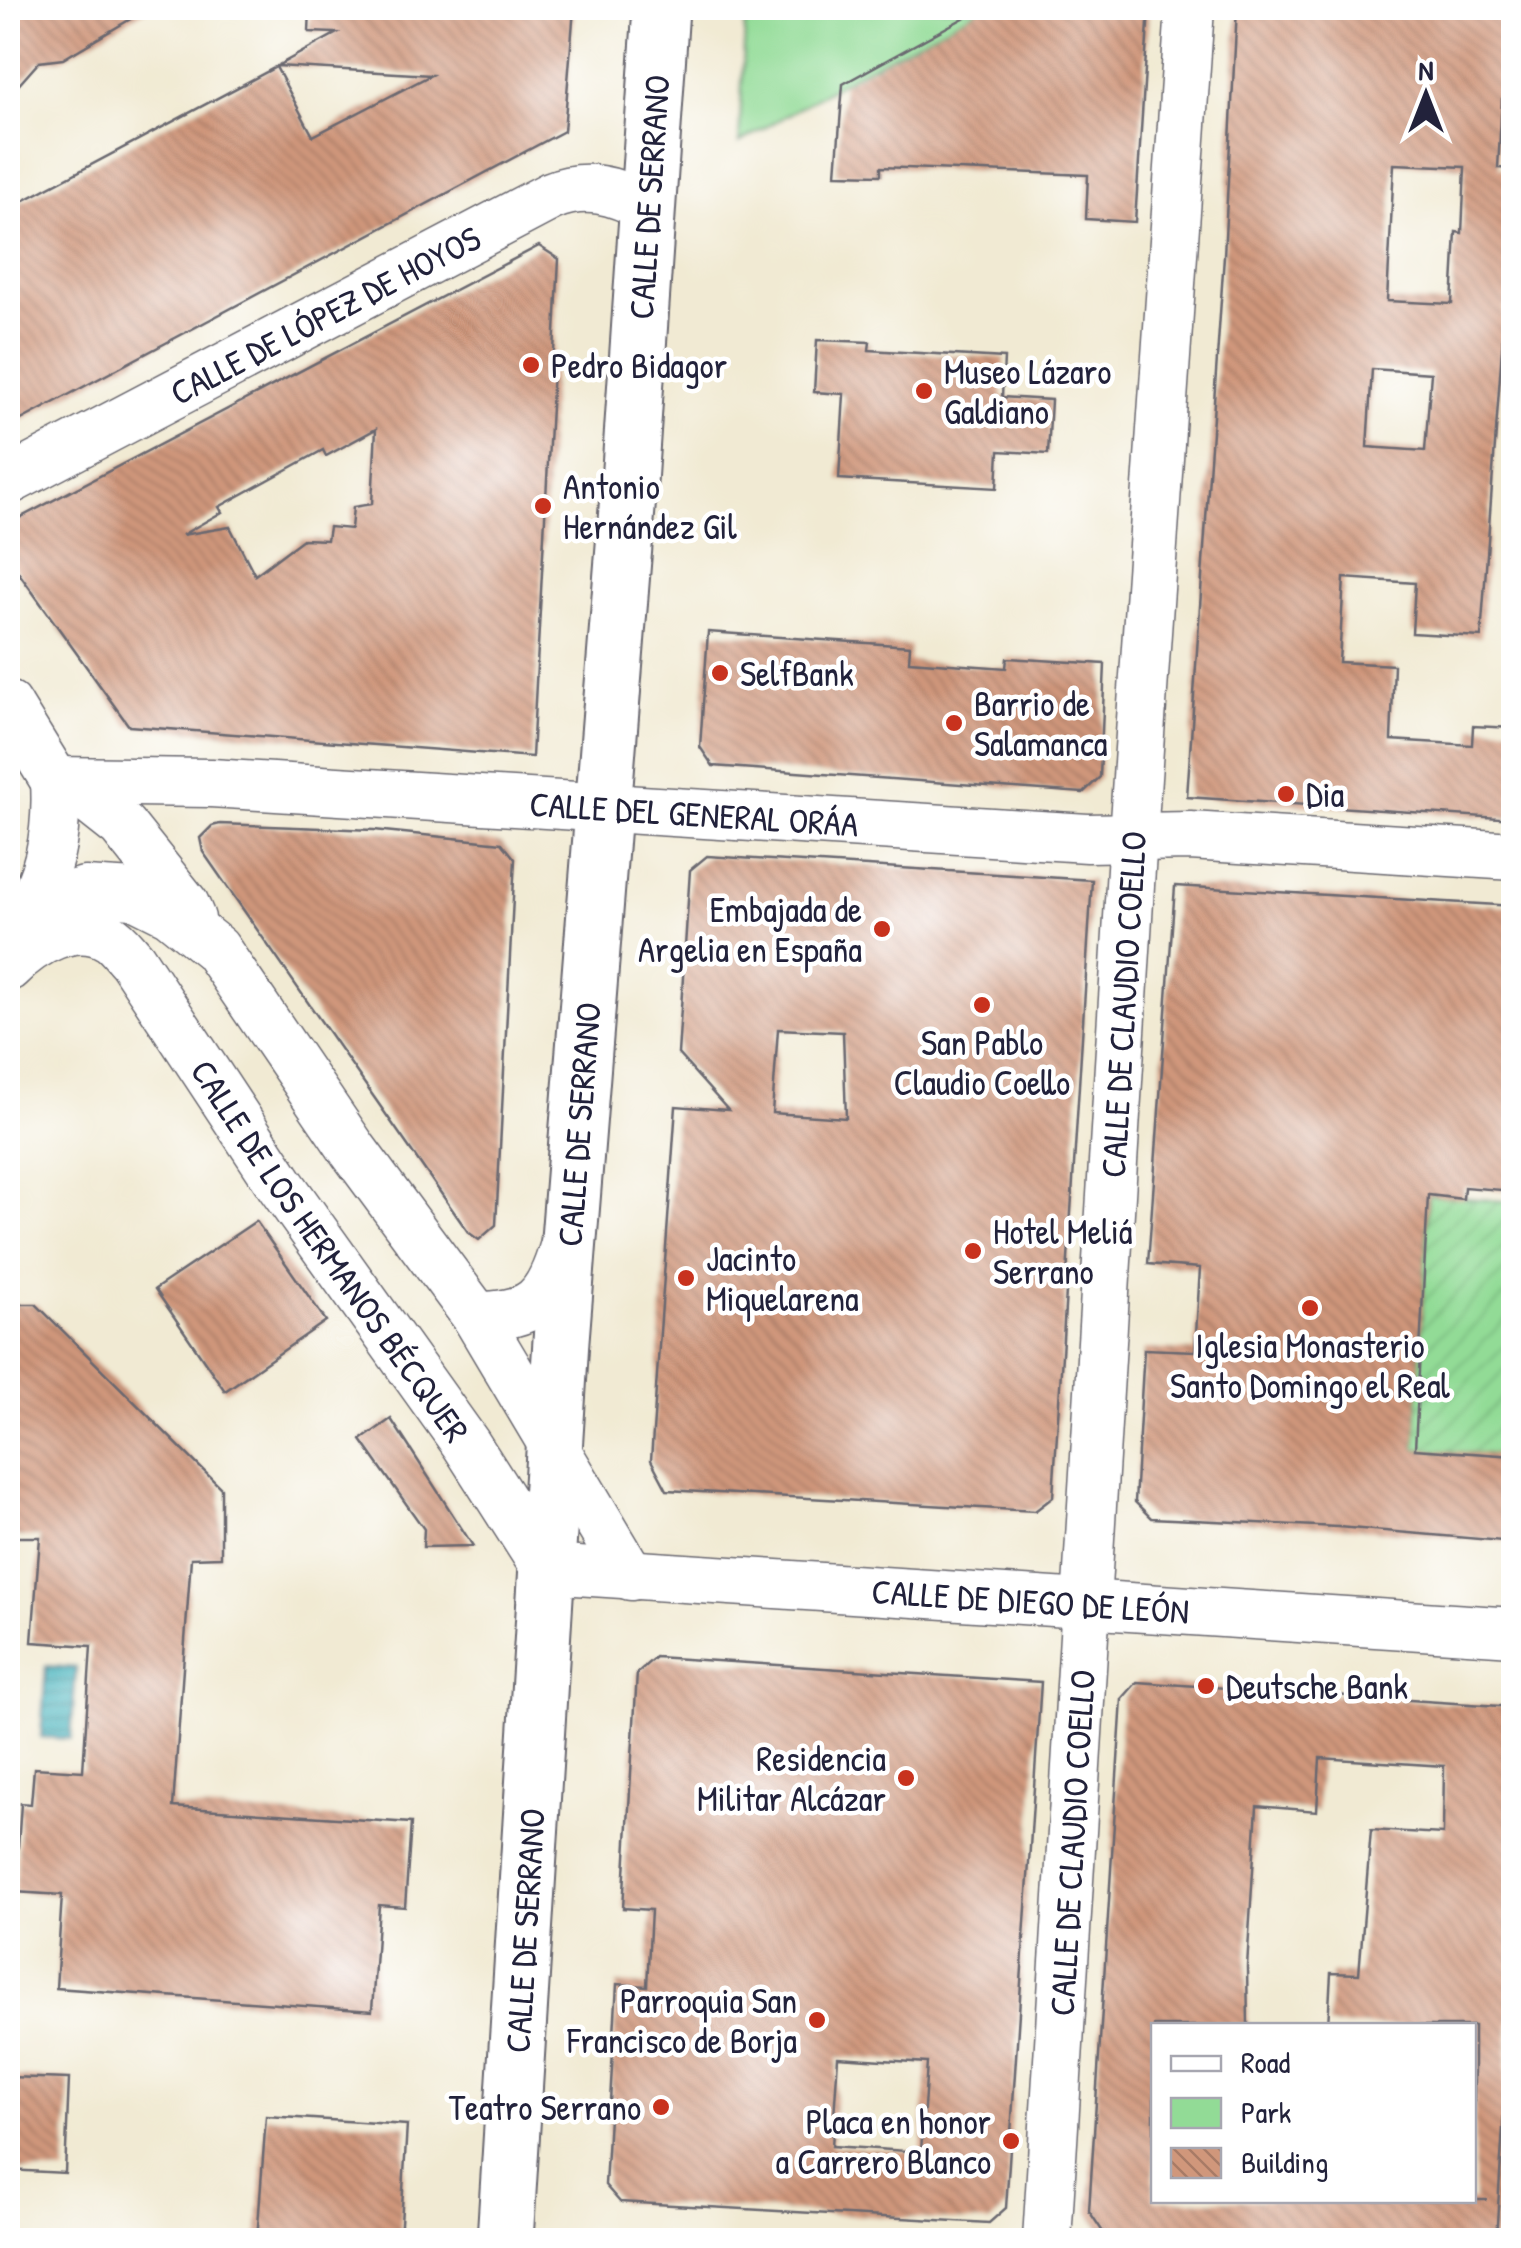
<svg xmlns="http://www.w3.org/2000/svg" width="1521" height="2248" font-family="'Patrick Hand',sans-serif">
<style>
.park{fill:#92db96;stroke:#5a7e68;stroke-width:2.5}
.garden{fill:url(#garden-furrows);stroke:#5a7e68;stroke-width:2.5}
.water{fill:url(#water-rules);stroke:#31697a;stroke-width:2.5}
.building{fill:url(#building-back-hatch);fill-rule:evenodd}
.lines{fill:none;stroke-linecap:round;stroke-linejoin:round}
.minor-casing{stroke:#6a6870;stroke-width:51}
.major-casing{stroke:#6a6870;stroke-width:59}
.minor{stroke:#fff;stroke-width:48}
.major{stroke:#fff;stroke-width:55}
.poi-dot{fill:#c8321e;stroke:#fff;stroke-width:4}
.labels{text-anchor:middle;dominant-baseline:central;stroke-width:9;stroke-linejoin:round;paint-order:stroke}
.street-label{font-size:35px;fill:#22223b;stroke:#fff}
.poi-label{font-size:35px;fill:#22223b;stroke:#fff;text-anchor:start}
</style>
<defs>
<pattern id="garden-furrows" width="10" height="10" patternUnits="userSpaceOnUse" patternTransform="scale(2.5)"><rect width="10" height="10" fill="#92db96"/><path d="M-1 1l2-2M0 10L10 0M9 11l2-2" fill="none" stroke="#7ebc82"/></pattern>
<pattern id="water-rules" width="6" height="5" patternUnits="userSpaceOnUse" patternTransform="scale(2.5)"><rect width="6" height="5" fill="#40b0ba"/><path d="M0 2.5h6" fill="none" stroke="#358f98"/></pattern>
<pattern id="building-back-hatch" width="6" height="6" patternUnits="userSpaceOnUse" patternTransform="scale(2.5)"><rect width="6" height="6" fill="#d0977b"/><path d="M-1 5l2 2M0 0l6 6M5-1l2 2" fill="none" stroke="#a87b66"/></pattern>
</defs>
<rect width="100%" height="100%" fill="#fff"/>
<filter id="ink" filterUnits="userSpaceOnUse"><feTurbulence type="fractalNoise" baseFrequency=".01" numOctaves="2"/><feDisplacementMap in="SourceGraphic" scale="20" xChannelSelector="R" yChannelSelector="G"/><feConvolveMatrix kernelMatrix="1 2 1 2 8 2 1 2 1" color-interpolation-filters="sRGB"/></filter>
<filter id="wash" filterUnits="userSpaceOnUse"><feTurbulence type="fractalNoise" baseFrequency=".0048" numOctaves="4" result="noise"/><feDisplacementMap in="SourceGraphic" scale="40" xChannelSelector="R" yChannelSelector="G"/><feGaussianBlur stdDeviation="2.25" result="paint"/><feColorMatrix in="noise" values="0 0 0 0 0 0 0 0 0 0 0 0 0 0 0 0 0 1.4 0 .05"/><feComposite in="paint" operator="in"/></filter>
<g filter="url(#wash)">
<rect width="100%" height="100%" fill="#f1ead3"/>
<polygon class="park" points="746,8 982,8 855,75 739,143"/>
<polygon class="garden" points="1428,1195 1513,1202 1513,1456 1415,1449"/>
<polygon class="water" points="46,1666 76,1668 71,1739 41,1737"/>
<g id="blocks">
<g class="building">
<polygon points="8,8 149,8 63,59 39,62 8,97"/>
<polygon points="310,8 574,8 564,131 8,427 8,209 276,67 313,136 431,75 277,66 337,33 309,32"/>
<polygon points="982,8 1149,8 1135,222 1086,219 1088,175 881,167 881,175 836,174 843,84"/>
<path d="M1237 8H1514V99H1502L1498 168 1514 169V307H1505L1481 637 1412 633 1415 583 1344 578 1339 662 1394 665 1391 740 1472 745 1473 726 1514 728V819L1187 797 1224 256ZM1394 164 1465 167 1462 233 1456 232 1452 304 1387 301ZM1372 369 1431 373 1425 451 1367 447Z"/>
<path d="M539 246 559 259 532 757 129 726 8 558V524ZM376 429 372 504 353 507 351 529 329 527 327 540 303 539 255 575 230 527 182 535 222 512 219 507 323 450 326 456Z"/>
<polygon points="817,340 870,342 869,350 1004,358 1002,397 1051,400 1048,454 999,451 997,488 839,479 844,394 814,392"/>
<polygon points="708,632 910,646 909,661 1006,668 1007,658 1105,664 1100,777 1083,793 713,766 700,747"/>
<polygon points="220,824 374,830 502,843 515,859 496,1225 479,1240 468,1232 203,852 200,838 212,826"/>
<path d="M707 856 1092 880 1053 1497 1035 1511 667 1490 651 1460 676 1106 728 1110 678 1054 690 870ZM778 1029 843 1032 846 1118 772 1113Z"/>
<polygon points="1175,886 1514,906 1514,1191 1464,1187 1463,1199 1428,1195 1415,1449 1514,1456 1514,1542 1338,1527 1151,1518 1135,1502 1144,1349 1195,1351 1200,1268 1148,1264"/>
<polygon points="256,1221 326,1321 225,1391 155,1289"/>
<polygon points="8,1304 36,1304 221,1488 221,1557 191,1558 173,1807 411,1823 405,1907 379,1905 372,2011 56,1988 62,1895 15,1892 21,1803 31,1804 34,1768 83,1771 91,1646 32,1642 40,1537 8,1537"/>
<polygon points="391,1419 473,1546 423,1547 424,1529 361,1440"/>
<path d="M655 1657 1041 1682 1006 2208 989 2223 620 2202 605 2185 617 1984 647 1986 651 1910 623 1908 637 1673ZM838 2057 927 2063 921 2152 832 2146Z"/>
<path d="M1137 1682 1514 1707V1948L1496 2240H1184L1105 2235 1089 2211 1122 1699ZM1320 1758 1444 1766 1443 1834 1371 1830 1359 1974 1331 1973 1328 2026H1474V2200H1487H1154V2026H1248L1247 1967 1257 1806 1317 1811Z"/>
<polygon points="8,2077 69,2079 65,2173 8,2170"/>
<polygon points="266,2116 407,2125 400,2240 257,2240"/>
</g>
</g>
</g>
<g filter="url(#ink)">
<use href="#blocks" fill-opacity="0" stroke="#6a6870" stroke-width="2.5"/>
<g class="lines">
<defs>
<g id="minor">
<path id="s1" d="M8 481 551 196C586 182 614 190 647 207"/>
<polyline points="8,705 55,781 89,800 122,826 185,905 191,919"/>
<path id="s2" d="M55 781 211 783 1087 838 1190 836 1514 856"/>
<polyline points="31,907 85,891 134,894 170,912 216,949 353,1150 476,1316 631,1576"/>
<path d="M20 925C49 878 58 835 55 781"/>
<path id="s3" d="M8 967C31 943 75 916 109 937 118 942 125 953 132 960L280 1184 466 1444 546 1569 1514 1632"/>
<path d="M476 1316C534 1316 548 1300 564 1247"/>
<path id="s4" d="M1047 2240 1133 836 1190 8"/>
</g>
<g id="major">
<path id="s5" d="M505 2240 561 1340 629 483 661 8"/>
</g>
</defs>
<use href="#minor" class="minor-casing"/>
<use href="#major" class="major-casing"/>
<use href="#minor" class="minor"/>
<use href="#major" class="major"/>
</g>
</g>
<g class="poi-dot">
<circle cx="531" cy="365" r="10"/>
<circle cx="924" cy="391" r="10"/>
<circle cx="543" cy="506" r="10"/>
<circle cx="720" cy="673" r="10"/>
<circle cx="954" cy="723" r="10"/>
<circle cx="1286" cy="794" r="10"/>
<circle cx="882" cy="929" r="10"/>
<circle cx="982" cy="1005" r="10"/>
<circle cx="973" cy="1251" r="10"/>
<circle cx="686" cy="1278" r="10"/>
<circle cx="1310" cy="1308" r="10"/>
<circle cx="1206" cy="1686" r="10"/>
<circle cx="906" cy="1778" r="10"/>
<circle cx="817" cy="2020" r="10"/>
<circle cx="661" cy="2107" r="10"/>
<circle cx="1011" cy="2141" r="10"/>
</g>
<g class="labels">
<g class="street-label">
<text stroke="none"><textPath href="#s5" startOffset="2048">CALLE DE SERRANO</textPath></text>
<text stroke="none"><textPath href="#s1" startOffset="358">CALLE DE LÓPEZ DE HOYOS</textPath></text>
<text stroke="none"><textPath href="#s2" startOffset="640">CALLE DEL GENERAL ORÁA</textPath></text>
<text stroke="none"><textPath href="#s4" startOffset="1238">CALLE DE CLAUDIO COELLO</textPath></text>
<text stroke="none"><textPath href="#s5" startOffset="1118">CALLE DE SERRANO</textPath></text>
<text stroke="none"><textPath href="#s3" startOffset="498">CALLE DE LOS HERMANOS BÉCQUER</textPath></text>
<text stroke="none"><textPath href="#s3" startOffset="1368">CALLE DE DIEGO DE LEÓN</textPath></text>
<text stroke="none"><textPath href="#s4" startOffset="398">CALLE DE CLAUDIO COELLO</textPath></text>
<text stroke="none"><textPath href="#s5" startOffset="310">CALLE DE SERRANO</textPath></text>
</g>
<g class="poi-label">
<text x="551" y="365">Pedro Bidagor</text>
<text x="944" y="371">Museo Lázaro<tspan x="944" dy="40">Galdiano</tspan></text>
<text x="563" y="486">Antonio<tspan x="563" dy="40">Hernández Gil</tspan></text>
<text x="740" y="673">SelfBank</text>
<text x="974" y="703">Barrio de<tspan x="974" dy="40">Salamanca</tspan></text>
<text x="1306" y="794">Dia</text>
<text x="862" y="909" text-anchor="end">Embajada de<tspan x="862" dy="40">Argelia en España</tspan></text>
<text x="982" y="1042" text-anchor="middle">San Pablo<tspan x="982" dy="40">Claudio Coello</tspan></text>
<text x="993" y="1231">Hotel Meliá<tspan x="993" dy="40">Serrano</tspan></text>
<text x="706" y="1258">Jacinto<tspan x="706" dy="40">Miquelarena</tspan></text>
<text x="1310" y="1345" text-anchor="middle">Iglesia Monasterio<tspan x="1310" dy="40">Santo Domingo el Real</tspan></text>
<text x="1226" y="1686">Deutsche Bank</text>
<text x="886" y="1758" text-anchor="end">Residencia<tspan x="886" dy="40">Militar Alcázar</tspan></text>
<text x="797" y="2000" text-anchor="end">Parroquia San<tspan x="797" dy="40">Francisco de Borja</tspan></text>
<text x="641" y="2107" text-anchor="end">Teatro Serrano</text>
<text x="991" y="2121" text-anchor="end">Placa en honor<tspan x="991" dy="40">a Carrero Blanco</tspan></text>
</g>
</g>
<rect width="1521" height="2248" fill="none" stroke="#fff" stroke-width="40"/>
<rect x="1151" y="2023" width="325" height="180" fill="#ffffff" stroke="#a7a7b1" stroke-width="2.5"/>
<rect x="1171" y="2056" width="50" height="15" fill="#ffffff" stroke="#a7a7b1" stroke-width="2.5"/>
<text x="1241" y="2073" font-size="30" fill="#22223b">Road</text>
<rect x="1171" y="2098" width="50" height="30" fill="#92db96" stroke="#a7a7b1" stroke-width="2.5"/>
<text x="1241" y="2123" font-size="30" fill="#22223b">Park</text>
<rect x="1171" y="2148" width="50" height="30" fill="url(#building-back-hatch)" stroke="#a7a7b1" stroke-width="2.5"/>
<text x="1241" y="2173" font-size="30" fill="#22223b">Building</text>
<g transform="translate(1426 95)" stroke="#ffffff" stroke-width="8" paint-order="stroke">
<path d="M0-8L18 38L0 25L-18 38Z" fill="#22223b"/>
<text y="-15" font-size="28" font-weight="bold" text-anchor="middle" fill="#22223b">N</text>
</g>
</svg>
